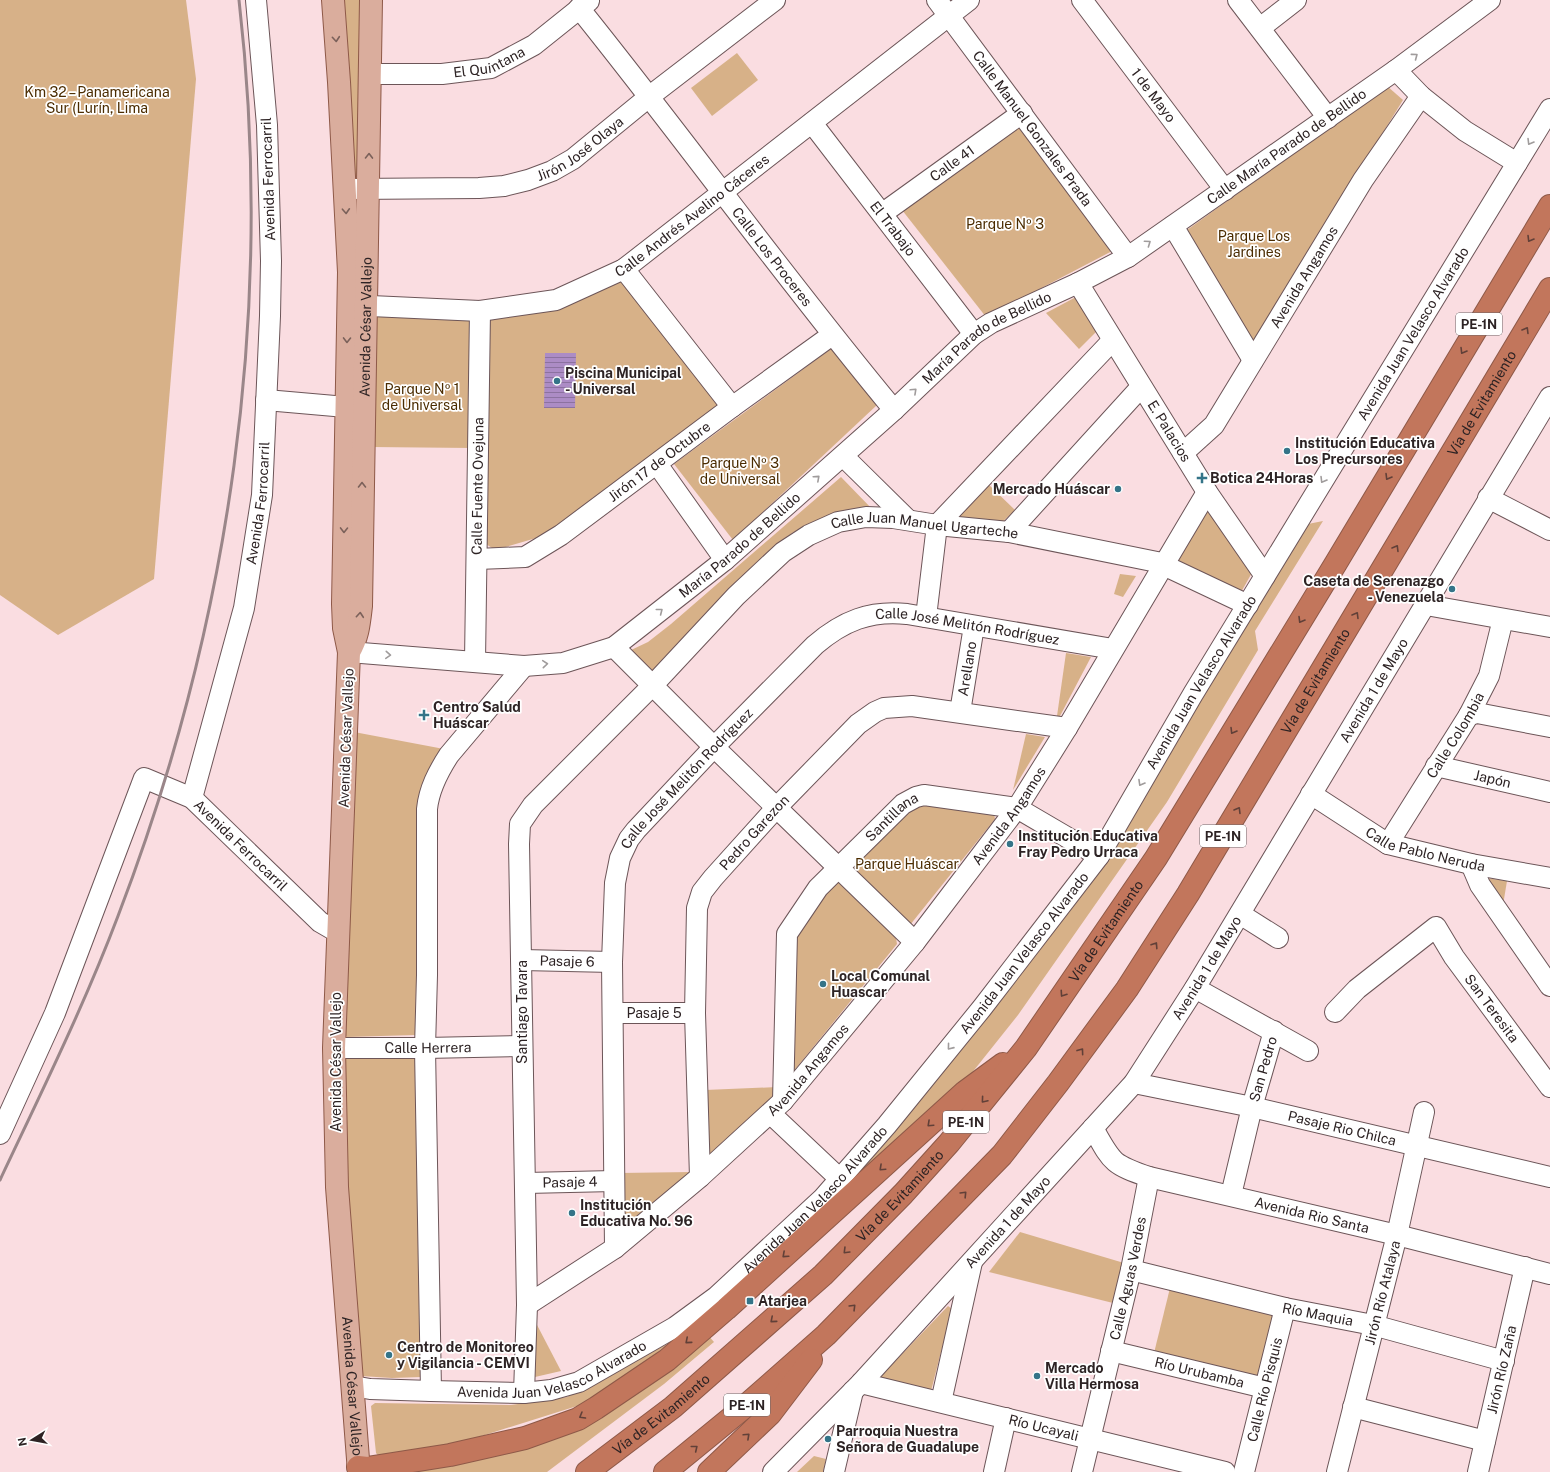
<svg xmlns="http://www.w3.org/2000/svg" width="1550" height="1472" font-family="'Public Sans',sans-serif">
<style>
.green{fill:#d7b188}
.water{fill:url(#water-rules)}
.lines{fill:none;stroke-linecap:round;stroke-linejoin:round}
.minor-casing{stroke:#6c5558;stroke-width:22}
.major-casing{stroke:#8e5948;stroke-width:24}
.highway-casing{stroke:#8e5948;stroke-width:24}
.minor{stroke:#fff;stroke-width:20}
.major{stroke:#daad9d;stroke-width:22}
.highway{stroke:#c2765c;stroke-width:22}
.rail{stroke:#9a8689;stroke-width:3}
.oneway{stroke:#7b615a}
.oneway2{stroke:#a09c9c}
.oneway3{stroke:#614038}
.poi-dot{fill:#347488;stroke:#fff;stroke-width:1.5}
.labels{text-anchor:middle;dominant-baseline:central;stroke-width:3.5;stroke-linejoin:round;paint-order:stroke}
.shield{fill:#fff;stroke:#6c6566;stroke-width:1}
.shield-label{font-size:13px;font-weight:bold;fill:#2d2324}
.street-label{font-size:14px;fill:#2d2324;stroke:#fff}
.park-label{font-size:14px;fill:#4b2c00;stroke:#fff}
.poi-label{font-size:14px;font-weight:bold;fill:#2d2324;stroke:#fff;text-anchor:start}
</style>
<defs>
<pattern id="water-rules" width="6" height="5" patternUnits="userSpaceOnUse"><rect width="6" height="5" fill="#ac8cc5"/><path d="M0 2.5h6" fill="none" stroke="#8c72a0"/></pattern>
</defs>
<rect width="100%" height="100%" fill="#fadde1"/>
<g class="green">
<polygon points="0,0 186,0 196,79 154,579 58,635 0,595"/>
<polygon points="339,0 364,0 361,176 353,177"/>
<polygon points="737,53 758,80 712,116 691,88"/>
<polygon points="1387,86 1403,100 1253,344 1187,230"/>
<polygon points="1020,122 1116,249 986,317 902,210"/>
<polygon points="626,277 725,403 543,536 495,550 486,544 484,316"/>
<polygon points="1076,297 1097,331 1079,349 1046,313"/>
<polygon points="380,314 472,320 472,448 371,447 374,319"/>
<polygon points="832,348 877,405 733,540 674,464"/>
<polygon points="841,477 874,511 838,512 792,533 652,673 629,651 648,642 671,624"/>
<polygon points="986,482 1015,510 997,527 954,518"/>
<polygon points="1208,509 1254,569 1239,596 1174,563"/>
<polygon points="1323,521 1255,631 1258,650 1167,802 1018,1015 967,1079 861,1180 855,1173 993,1008 1114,851 1242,628 1308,524"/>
<polygon points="1120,574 1136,576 1123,597 1114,594"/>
<polygon points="1066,653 1091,657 1060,716 1057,716"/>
<polygon points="354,732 444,749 420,794 415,1035 347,1037 343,1034"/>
<polygon points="1026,734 1045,737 1013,790"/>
<polygon points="917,802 994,813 995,819 910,925 847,866"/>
<polygon points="1486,878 1507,881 1502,911"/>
<polygon points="839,883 896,938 897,944 793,1072 790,939 832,884"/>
<polygon points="419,1053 421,1377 392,1378 361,1376 342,1203 342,1054"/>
<polygon points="777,1087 771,1099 707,1161 705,1090"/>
<polygon points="692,1172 624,1229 619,1173"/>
<polygon points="1020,1232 1124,1263 1113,1303 989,1272"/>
<polygon points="1170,1288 1275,1309 1259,1378 1154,1353"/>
<polygon points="948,1306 952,1309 931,1391 883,1381 881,1376"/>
<polygon points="536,1323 561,1371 535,1377"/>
<polygon points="707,1334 714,1342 664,1384 547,1472 392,1472 520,1447"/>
<polygon points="671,1342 593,1401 469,1440 381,1459 376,1453 371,1406 375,1403 511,1405 567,1397"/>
<polygon points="814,1456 826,1459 823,1472 797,1472"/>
</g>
<polygon class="water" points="545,353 576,353 575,408 544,408"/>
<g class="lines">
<defs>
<g id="minor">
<path id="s1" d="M937 0 1128 257"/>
<path id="s2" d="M1082 0 1225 190"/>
<polyline points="1238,0 1328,118"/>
<path id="s3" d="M579 8C686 141 785 279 894 410"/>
<polyline points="1260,28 1296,0"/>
<polyline points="1396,70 1421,96 1465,131 1517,163"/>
<path id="s4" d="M370 74H442L491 68 534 45 589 1"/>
<path id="s5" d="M812 123 974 334"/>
<path id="s6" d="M352 189 479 188 504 186 528 180 552 171 573 159 650 96 775 0"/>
<path id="s7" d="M883 213 1022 113"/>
<polyline points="1173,226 1253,360"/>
<polyline points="624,269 732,407"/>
<path id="s8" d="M1078 283 1207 492 1265 576"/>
<path id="s9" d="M349 305 480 311 556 300 624 269 969 0"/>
<polyline points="266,400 346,407"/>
<path id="s10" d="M1183 453 1214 425 1363 180 1421 96"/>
<polyline points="843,456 907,519"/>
<polyline points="657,464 725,560"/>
<polyline points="1488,498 1550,530"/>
<polyline points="1009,532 1141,387"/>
<path id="s11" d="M477 559 525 557 561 535 732 407 832 335"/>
<polyline points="1426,605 1550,627"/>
<polyline points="926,617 937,525 1112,341"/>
<polyline points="614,647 714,747 915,942"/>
<path id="s12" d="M349 652 524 666 563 663 614 647 725 560 894 410 974 334 991 323 1078 283 1128 257 1396 70 1490 0"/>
<path id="s13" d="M475 661 480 311"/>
<path id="s14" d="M960 712 974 626"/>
<polyline points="1469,715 1477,713 1550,727"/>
<path id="s15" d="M1436 766 1550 792"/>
<path id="s16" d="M1311 794 1388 844 1471 864 1550 878"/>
<path id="s17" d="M192 798 244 608 262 495 270 316 271 261 267 125 256 0"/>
<path id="s18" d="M1388 844 1469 715 1489 676 1503 619"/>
<polyline points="1471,864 1480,885 1550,986"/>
<polyline points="1240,914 1278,938"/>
<path id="s19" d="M522 960 612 962"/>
<polyline points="1195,988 1308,1051"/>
<path id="s20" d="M1335 1012 1357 989 1436 927 1454 957 1550 1087"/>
<path id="s21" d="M613 1013H695"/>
<path id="s22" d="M334 1048H425L522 1046"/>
<path id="s23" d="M1134 1083 1252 1107 1550 1177"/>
<path id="s24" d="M783 1101 787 934 818 888 903 804 916 797 924 795 1017 808 1099 856"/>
<polyline points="771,1114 840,1179"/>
<path id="s25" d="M1093 1128C1112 1162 1111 1164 1149 1177L1397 1235 1550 1274"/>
<path id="s26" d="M0 1134 55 1013 144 778 192 798 320 922 339 933"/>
<path id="s27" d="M700 1177 695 1013 697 908 702 892 713 878 777 807 858 724 875 712 884 708 912 706 1067 728"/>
<path id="s28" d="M526 1183 614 1181"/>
<path id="s29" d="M1231 1195 1252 1107 1274 1031"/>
<path id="s30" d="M615 1248 612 962 615 883 620 858 629 839 636 830 714 747 815 645C843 621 870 610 907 614L1113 649"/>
<path id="s31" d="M1131 1270 1285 1308 1373 1325 1504 1361"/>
<path id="s32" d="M527 1305 615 1248 700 1177 783 1101 915 942 1017 808 1067 728 1207 492"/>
<path id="s33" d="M1111 1351 1265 1388"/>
<path id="s34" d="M861 1383 1225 1472"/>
<path id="s35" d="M353 1386 370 1389 431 1391 524 1393 551 1390 579 1382 675 1327 716 1297 823 1198 887 1125 982 1008 1099 856 1193 694 1550 109"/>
<path d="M431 1391 425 1048 427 975V809C429 789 438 772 449 755L524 666"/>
<path id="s36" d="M524 1393 527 1305 519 844 520 824 533 805 653 685 736 596 783 552 809 535 838 522 866 517 893 518 937 525 1009 532 1157 562 1248 605"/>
<polyline points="941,1402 972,1262"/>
<polyline points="1353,1407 1485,1441"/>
<path id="s37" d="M773 1472 861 1383 1134 1083 1195 988 1550 397"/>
<polyline points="834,1472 853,1391"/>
<polyline points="994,1472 1006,1418"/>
<path id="s38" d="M1082 1472 1131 1270 1149 1177"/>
<path id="s39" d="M1244 1472 1285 1308"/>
<path id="s40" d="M1337 1472 1397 1235 1424 1112"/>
<path id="s41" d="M1478 1472 1525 1267"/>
</g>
<g id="major">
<path id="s42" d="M333 0 339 82 349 272 343 604 344 628 349 652 334 1048 337 1187 359 1472"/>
<path id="s43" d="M349 652C358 637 359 623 361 606L371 0"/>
</g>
<g id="highway">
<polyline points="358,1467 367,1468 450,1455 525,1438 578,1419 596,1408 667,1360 726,1309 965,1092 1003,1064"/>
<path id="s44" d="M587 1472 673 1407 823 1275 903 1194 949 1143 1026 1048 1156 858 1336 563 1550 206"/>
<path id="s45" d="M665 1472 742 1409 826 1335 1002 1155 1058 1083 1127 989 1188 894 1550 289"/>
<polyline points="709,1472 770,1414 811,1360"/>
</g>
</defs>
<use href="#minor" class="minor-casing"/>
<use href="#major" class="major-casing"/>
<use href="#highway" class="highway-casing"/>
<use href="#minor" class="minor"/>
<use href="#major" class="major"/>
<use href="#highway" class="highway"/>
<path class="rail" d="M0 1180C41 1093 84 1006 118 916 230 624 275 312 239 0"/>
</g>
<defs><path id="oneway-chevron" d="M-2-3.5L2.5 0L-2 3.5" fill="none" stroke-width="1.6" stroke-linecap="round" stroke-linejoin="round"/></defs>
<g class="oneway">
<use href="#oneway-chevron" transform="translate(336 39) rotate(85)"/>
<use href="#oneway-chevron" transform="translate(369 156) rotate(-89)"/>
<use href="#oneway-chevron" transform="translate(346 211) rotate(87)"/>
<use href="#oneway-chevron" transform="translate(347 340) rotate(91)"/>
<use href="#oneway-chevron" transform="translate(362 485) rotate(-90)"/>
<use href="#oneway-chevron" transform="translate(344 530) rotate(91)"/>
<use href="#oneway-chevron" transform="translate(360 615) rotate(-85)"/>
</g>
<g class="oneway2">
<use href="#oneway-chevron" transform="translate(1415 56) rotate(-37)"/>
<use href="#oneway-chevron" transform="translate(1530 142) rotate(121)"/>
<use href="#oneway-chevron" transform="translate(1148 243) rotate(-35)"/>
<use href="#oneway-chevron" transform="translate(914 391) rotate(-43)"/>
<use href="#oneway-chevron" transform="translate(817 478) rotate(-42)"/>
<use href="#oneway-chevron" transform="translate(1323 480) rotate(121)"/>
<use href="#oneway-chevron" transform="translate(660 611) rotate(-38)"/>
<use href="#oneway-chevron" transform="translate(388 655) rotate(4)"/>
<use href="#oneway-chevron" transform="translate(545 664) rotate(-5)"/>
<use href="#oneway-chevron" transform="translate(1141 783) rotate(120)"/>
<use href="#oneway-chevron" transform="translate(950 1047) rotate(129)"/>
</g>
<g class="oneway3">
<use href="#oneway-chevron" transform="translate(1530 239) rotate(121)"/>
<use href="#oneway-chevron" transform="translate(1526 330) rotate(-59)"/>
<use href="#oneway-chevron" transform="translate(1463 351) rotate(121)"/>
<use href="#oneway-chevron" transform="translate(1388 477) rotate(121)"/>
<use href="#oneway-chevron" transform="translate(1396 548) rotate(-59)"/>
<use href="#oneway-chevron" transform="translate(1356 615) rotate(-59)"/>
<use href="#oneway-chevron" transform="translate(1301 620) rotate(121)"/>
<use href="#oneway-chevron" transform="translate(1233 731) rotate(121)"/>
<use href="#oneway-chevron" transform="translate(1238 810) rotate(-59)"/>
<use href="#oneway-chevron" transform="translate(1155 945) rotate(-57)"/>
<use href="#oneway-chevron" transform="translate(1063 994) rotate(124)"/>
<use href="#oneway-chevron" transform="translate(1081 1051) rotate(-54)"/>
<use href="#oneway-chevron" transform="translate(984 1100) rotate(130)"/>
<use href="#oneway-chevron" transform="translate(930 1124) rotate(137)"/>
<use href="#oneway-chevron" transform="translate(882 1168) rotate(137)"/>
<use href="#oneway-chevron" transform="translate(964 1194) rotate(-46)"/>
<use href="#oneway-chevron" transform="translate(846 1251) rotate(135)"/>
<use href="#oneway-chevron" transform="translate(785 1255) rotate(138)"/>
<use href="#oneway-chevron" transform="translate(853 1307) rotate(-45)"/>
<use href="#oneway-chevron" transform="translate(773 1320) rotate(139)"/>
<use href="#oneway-chevron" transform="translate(688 1341) rotate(139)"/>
<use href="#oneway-chevron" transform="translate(582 1416) rotate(150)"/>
<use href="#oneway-chevron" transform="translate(747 1436) rotate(-43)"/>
<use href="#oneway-chevron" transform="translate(695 1448) rotate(-39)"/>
</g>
<g class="poi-dot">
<circle cx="557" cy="381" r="4"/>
<circle cx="1287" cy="451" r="4"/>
<path d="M1200 472h4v4h4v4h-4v4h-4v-4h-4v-4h4z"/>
<circle cx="1118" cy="489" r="4"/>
<circle cx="1452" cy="589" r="4"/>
<path d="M422 709h4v4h4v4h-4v4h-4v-4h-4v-4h4z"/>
<circle cx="1010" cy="844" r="4"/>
<circle cx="823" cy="984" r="4"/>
<circle cx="572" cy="1213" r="4"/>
<rect x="746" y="1297" width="8" height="8" rx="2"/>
<circle cx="389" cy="1355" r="4"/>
<circle cx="1037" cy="1376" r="4"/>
<circle cx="828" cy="1439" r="4"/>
</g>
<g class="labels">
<g class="shield">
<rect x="1456" y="313" width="46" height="22" rx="3"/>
<rect x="1200" y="825" width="46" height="22" rx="3"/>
<rect x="943" y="1111" width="46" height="22" rx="3"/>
<rect x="724" y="1394" width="46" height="22" rx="3"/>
</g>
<g class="shield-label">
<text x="1479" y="324">PE-1N</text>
<text x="1223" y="836">PE-1N</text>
<text x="966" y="1122">PE-1N</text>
<text x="747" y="1405">PE-1N</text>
</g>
<g class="street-label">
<text stroke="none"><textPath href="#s4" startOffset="121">El Quintana</textPath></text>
<text stroke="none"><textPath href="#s2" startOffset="119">1 de Mayo</textPath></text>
<text stroke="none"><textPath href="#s1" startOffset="160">Calle Manuel Gonzales Prada</textPath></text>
<text stroke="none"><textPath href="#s12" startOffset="1111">Calle María Parado de Bellido</textPath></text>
<text stroke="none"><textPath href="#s6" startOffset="238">Jirón José Olaya</textPath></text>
<text stroke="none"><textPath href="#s7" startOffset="85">Calle 41</textPath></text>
<text transform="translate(268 179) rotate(-92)">Avenida Ferrocarril</text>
<text stroke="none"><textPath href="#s9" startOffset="369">Calle Andrés Avelino Cáceres</textPath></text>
<text stroke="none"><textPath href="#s5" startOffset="133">El Trabajo</textPath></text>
<text stroke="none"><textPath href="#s3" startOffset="315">Calle Los Proceres</textPath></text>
<text stroke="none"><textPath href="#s10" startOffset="215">Avenida Angamos</textPath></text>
<text stroke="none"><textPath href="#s43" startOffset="327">Avenida César Vallejo</textPath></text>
<text stroke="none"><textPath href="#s35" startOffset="1584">Avenida Juan Velasco Alvarado</textPath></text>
<text stroke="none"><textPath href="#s12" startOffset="754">María Parado de Bellido</textPath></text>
<text stroke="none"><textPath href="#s45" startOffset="1356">Vía de Evitamiento</textPath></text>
<text stroke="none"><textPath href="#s8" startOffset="174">E. Palacios</textPath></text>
<text stroke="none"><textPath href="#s11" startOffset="213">Jirón 17 de Octubre</textPath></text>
<text stroke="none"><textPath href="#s13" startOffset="175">Calle Fuente Ovejuna</textPath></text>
<text stroke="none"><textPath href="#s17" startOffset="303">Avenida Ferrocarril</textPath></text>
<text stroke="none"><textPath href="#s36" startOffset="1098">Calle Juan Manuel Ugarteche</textPath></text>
<text stroke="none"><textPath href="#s12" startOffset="430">María Parado de Bellido</textPath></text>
<text stroke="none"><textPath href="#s30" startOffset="842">Calle José Melitón Rodríguez</textPath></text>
<text stroke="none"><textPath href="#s14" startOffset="44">Arellano</textPath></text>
<text stroke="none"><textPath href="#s45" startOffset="1032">Vía de Evitamiento</textPath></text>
<text stroke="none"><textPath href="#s35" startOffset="1176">Avenida Juan Velasco Alvarado</textPath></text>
<text stroke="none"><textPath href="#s37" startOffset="991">Avenida 1 de Mayo</textPath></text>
<text stroke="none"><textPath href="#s18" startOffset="128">Calle Colombia</textPath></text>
<text transform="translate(346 738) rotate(-88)">Avenida César Vallejo</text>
<text stroke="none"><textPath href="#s15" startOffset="58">Japón</textPath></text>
<text stroke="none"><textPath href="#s30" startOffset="495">Calle José Melitón Rodríguez</textPath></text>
<text stroke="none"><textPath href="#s32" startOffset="692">Avenida Angamos</textPath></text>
<text stroke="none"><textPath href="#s24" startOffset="325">Santillana</textPath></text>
<text stroke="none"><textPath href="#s27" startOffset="365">Pedro Garezon</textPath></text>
<text stroke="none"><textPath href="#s26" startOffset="504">Avenida Ferrocarril</textPath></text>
<text stroke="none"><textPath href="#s16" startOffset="129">Calle Pablo Neruda</textPath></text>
<text stroke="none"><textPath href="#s44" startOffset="754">Vía de Evitamiento</textPath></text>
<text stroke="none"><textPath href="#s35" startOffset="852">Avenida Juan Velasco Alvarado</textPath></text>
<text stroke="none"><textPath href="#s19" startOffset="45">Pasaje 6</textPath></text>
<text stroke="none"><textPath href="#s37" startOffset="667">Avenida 1 de Mayo</textPath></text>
<text stroke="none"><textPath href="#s20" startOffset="231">San Teresita</textPath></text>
<text transform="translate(522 1012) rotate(-90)">Santiago Tavara</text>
<text stroke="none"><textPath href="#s21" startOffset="41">Pasaje 5</textPath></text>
<text stroke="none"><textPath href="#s22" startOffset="94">Calle Herrera</textPath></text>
<text transform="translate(336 1062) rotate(-90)">Avenida César Vallejo</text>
<text stroke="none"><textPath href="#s32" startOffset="368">Avenida Angamos</textPath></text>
<text stroke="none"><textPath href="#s29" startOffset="130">San Pedro</textPath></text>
<text stroke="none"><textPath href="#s23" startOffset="213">Pasaje Rio Chilca</textPath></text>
<text stroke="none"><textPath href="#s28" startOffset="44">Pasaje 4</textPath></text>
<text stroke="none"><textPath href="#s44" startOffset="418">Vía de Evitamiento</textPath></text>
<text stroke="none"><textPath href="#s35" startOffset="528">Avenida Juan Velasco Alvarado</textPath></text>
<text stroke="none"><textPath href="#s25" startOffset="245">Avenida Rio Santa</textPath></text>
<text stroke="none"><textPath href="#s37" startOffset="343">Avenida 1 de Mayo</textPath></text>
<text stroke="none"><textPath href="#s38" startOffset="199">Calle Aguas Verdes</textPath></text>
<text stroke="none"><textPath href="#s40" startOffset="185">Jirón Río Atalaya</textPath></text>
<text stroke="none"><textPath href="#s31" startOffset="192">Río Maquia</textPath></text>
<text stroke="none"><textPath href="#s35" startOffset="204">Avenida Juan Velasco Alvarado</textPath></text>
<text stroke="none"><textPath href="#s41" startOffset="105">Jirón Río Zaña</textPath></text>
<text stroke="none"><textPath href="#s33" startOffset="91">Río Urubamba</textPath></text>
<text stroke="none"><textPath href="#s42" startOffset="1388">Avenida César Vallejo</textPath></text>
<text stroke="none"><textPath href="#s39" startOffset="85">Calle Río Pisquis</textPath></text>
<text stroke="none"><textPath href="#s44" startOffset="94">Vía de Evitamiento</textPath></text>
<text stroke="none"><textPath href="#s34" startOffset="188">Río Ucayali</textPath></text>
</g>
<g class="park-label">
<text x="97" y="92">Km 32 – Panamericana<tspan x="97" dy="16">Sur (Lurín, Lima</tspan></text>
<text x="1005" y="224">Parque Nº 3</text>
<text x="1254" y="236">Parque Los<tspan x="1254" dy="16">Jardines</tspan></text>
<text x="422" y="389">Parque Nº 1<tspan x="422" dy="16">de Universal</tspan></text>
<text x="740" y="463">Parque Nº 3<tspan x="740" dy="16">de Universal</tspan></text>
<text x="907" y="864">Parque Huáscar</text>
</g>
<g class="poi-label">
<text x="565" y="373">Piscina Municipal<tspan x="565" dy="16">- Universal</tspan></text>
<text x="1295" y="443">Institución Educativa<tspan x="1295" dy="16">Los Precursores</tspan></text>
<text x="1210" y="478">Botica 24Horas</text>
<text x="1110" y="489" text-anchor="end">Mercado Huáscar</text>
<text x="1444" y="581" text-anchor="end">Caseta de Serenazgo<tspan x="1444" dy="16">- Venezuela</tspan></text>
<text x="433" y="707">Centro Salud<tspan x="433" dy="16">Huáscar</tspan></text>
<text x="1018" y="836">Institución Educativa<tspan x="1018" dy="16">Fray Pedro Urraca</tspan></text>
<text x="831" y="976">Local Comunal<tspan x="831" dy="16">Huascar</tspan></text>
<text x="580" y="1205">Institución<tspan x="580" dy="16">Educativa No. 96</tspan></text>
<text x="758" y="1301">Atarjea</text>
<text x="397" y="1347">Centro de Monitoreo<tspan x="397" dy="16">y Vigilancia - CEMVI</tspan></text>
<text x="1045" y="1368">Mercado<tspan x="1045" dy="16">Villa Hermosa</tspan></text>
<text x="836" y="1431">Parroquia Nuestra<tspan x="836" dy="16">Señora de Guadalupe</tspan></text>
</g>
</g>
<g transform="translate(32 1440) rotate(259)" stroke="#ffffff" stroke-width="3" paint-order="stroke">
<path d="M0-3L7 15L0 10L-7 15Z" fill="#2d2324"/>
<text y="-6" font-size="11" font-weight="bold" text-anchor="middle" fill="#2d2324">N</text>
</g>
</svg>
